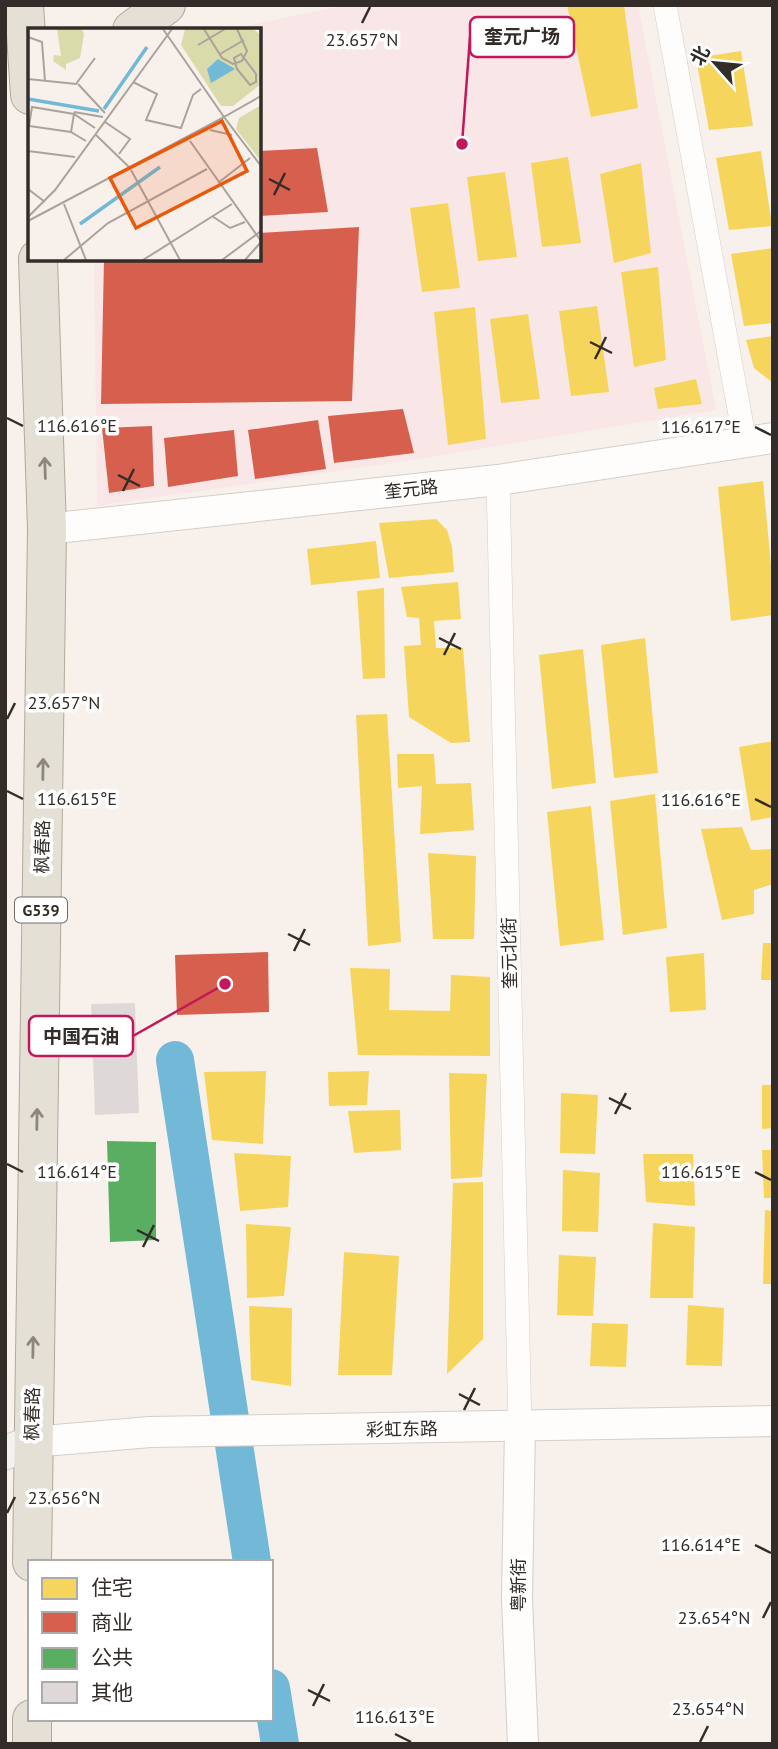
<svg xmlns="http://www.w3.org/2000/svg" width="778" height="1749" font-family="'PT Sans','Noto Sans SC',sans-serif">
<style>
.commercial{fill:#f9e7e8}
.homes{fill:#f6d55c}
.shops{fill:#d6604d}
.public{fill:#5aae61}
.lines{fill:none;stroke-linecap:round;stroke-linejoin:round}
.river{stroke:#71b9d7;stroke-width:38}
.building{fill:#dfd8d8}
.minor-casing{stroke:#d5ceca;stroke-width:24}
.tertiary-casing{stroke:#d5ceca;stroke-width:32}
.secondary-casing{stroke:#d5ceca;stroke-width:35}
.trunk-casing{stroke:#b1a99b;stroke-width:40}
.minor{stroke:#fefdfc;stroke-width:23}
.tertiary{stroke:#fefdfc;stroke-width:30}
.secondary{stroke:#f4f2ee;stroke-width:33}
.trunk{stroke:#e4e0d6;stroke-width:38}
.oneway{stroke:#8c867f}
.ticks{fill:none;stroke:#332c28;stroke-width:2.5}
.labels{text-anchor:middle;dominant-baseline:central;stroke-width:7;stroke-linejoin:round;paint-order:stroke}
.shield{fill:#fff;stroke:#706b68;stroke-width:2}
.shield-label{font-size:16px;font-weight:bold;fill:#332c28}
.street-label{font-size:18px;fill:#332c28;stroke:#fff}
.inset-river{fill:none;stroke:#71b9d7;stroke-width:3.5}
.inset-road{fill:none;stroke:#a9a29d;stroke-width:2}
.view{fill:#e8590c;fill-opacity:0.15;stroke:#e8590c;stroke-width:3.5}
.inset-edge{fill:none;stroke:#332c28;stroke-width:3.5}
.ticks-label{font-size:18px;text-anchor:middle;fill:#332c28;stroke:#fff;stroke-width:7;stroke-linejoin:round;paint-order:stroke}
.leader{fill:none;stroke:#c2185b;stroke-width:2.5}
.callout-dot{fill:#c2185b;stroke:#fff;stroke-width:2.5}
.callout{fill:#fff;stroke:#c2185b;stroke-width:2.5}
.callout-label{font-size:19px;text-anchor:middle;font-weight:bold;fill:#332c28}
</style>
<rect width="100%" height="100%" fill="#f8f0eb"/>
<polygon class="commercial" points="347,5 638,5 716,410 413,460 97,506 94,259 259,259 259,30 225,30"/>
<g class="homes">
<polygon points="567,5 624,5 638,108 591,117"/>
<polygon points="741,51 753,126 709,130 696,58"/>
<polygon points="761,151 772,226 729,230 716,158"/>
<polygon points="568,157 581,243 542,247 531,163"/>
<polygon points="641,163 651,253 614,263 600,174"/>
<polygon points="505,172 517,257 478,261 467,177"/>
<polygon points="448,203 460,288 422,292 410,208"/>
<polygon points="773,248 773,323 744,326 731,254"/>
<polygon points="658,267 666,360 634,367 621,272"/>
<polygon points="597,306 609,392 571,396 559,311"/>
<polygon points="475,307 486,439 448,445 434,312"/>
<polygon points="528,314 540,399 501,403 490,319"/>
<polygon points="773,336 773,383 754,368 746,340"/>
<polygon points="696,379 702,404 658,409 654,388"/>
<polygon points="763,481 773,586 773,615 731,621 718,487"/>
<polygon points="436,519 447,530 452,547 454,572 389,578 379,523"/>
<polygon points="376,541 380,578 311,585 307,549"/>
<polygon points="458,582 461,619 434,621 436,648 463,648 470,742 451,743 409,717 404,646 421,645 419,618 407,617 401,587"/>
<polygon points="384,588 385,678 363,679 357,591"/>
<polygon points="645,638 658,773 614,778 601,645"/>
<polygon points="583,649 596,783 552,789 539,655"/>
<polygon points="387,714 401,942 368,946 356,715"/>
<polygon points="773,741 773,817 751,821 739,747"/>
<polygon points="397,754 434,754 436,784 471,783 474,830 420,834 422,786 398,788"/>
<polygon points="655,794 667,928 623,935 610,801"/>
<polygon points="591,806 604,940 560,946 547,812"/>
<polygon points="742,827 751,850 773,849 773,884 754,890 754,914 722,920 701,829"/>
<polygon points="428,853 476,856 474,939 433,939"/>
<polygon points="763,943 773,943 773,980 761,980"/>
<polygon points="704,953 706,1010 670,1012 666,957"/>
<polygon points="350,968 390,969 389,1010 450,1011 451,975 490,977 490,1056 358,1055"/>
<polygon points="266,1071 263,1144 212,1140 204,1072"/>
<polygon points="369,1071 367,1105 329,1106 328,1072"/>
<polygon points="449,1073 487,1074 482,1177 451,1179"/>
<polygon points="762,1085 773,1085 773,1128 762,1129"/>
<polygon points="561,1093 598,1095 595,1154 560,1153"/>
<polygon points="400,1110 401,1150 354,1153 348,1111"/>
<polygon points="762,1150 773,1150 773,1198 764,1198"/>
<polygon points="234,1153 291,1156 288,1207 240,1211"/>
<polygon points="643,1154 693,1154 695,1206 646,1202"/>
<polygon points="563,1170 600,1173 598,1232 562,1231"/>
<polygon points="483,1182 483,1339 447,1374 453,1183"/>
<polygon points="765,1210 773,1211 773,1284 763,1284"/>
<polygon points="653,1223 695,1227 693,1298 650,1298"/>
<polygon points="246,1224 291,1227 284,1296 247,1298"/>
<polygon points="344,1252 399,1256 392,1375 338,1375"/>
<polygon points="559,1255 596,1257 593,1316 557,1315"/>
<polygon points="688,1305 724,1308 722,1366 686,1365"/>
<polygon points="249,1306 292,1308 291,1386 251,1380"/>
<polygon points="592,1323 628,1324 626,1367 590,1366"/>
</g>
<g class="shops">
<polygon points="317,148 328,212 259,216 259,151"/>
<polygon points="359,227 352,401 101,404 104,259 259,259 259,233"/>
<polygon points="403,409 414,453 334,463 328,416"/>
<polygon points="318,420 326,469 255,479 248,430"/>
<polygon points="152,426 154,486 109,493 102,428"/>
<polygon points="234,430 238,476 168,487 164,438"/>
<polygon points="268,952 269,1012 177,1015 175,955"/>
</g>
<polygon class="public" points="107,1141 156,1142 156,1240 110,1242"/>
<g class="lines">
<g class="river">
<polyline points="175,1060 252,1562"/>
<polyline points="271,1688 280,1744"/>
</g>
</g>
<polygon class="building" points="135,1003 139,1113 95,1115 91,1004"/>
<g class="lines">
<defs>
<g id="minor">
<polyline points="665,5 745,442"/>
<polyline points="498,480 520,1427"/>
</g>
<g id="tertiary">
<polyline points="47,529 498,480 773,438"/>
<polyline points="520,1427 517,1599 523,1744"/>
<polyline points="32,1442 150,1432 773,1421"/>
</g>
<polyline id="secondary" points="5,1453 32,1442"/>
<g id="trunk">
<polyline points="24,5 30,95"/>
<polyline points="132,30 166,5"/>
<polyline points="32,1562 47,529 38,259"/>
<polyline points="32,1744 32,1719"/>
</g>
</defs>
<use href="#minor" class="minor-casing"/>
<use href="#tertiary" class="tertiary-casing"/>
<use href="#secondary" class="secondary-casing"/>
<use href="#trunk" class="trunk-casing"/>
<use href="#minor" class="minor"/>
<use href="#tertiary" class="tertiary"/>
<use href="#secondary" class="secondary"/>
<use href="#trunk" class="trunk"/>
</g>
<defs><path id="oneway-shaft" d="M-6 0H5M1.5-3L5.5 0L1.5 3" fill="none" stroke-width="1.6" stroke-linecap="round" stroke-linejoin="round" transform="scale(1.75)"/></defs>
<g class="oneway">
<use href="#oneway-shaft" transform="translate(45 468) rotate(-92)"/>
<use href="#oneway-shaft" transform="translate(43 769) rotate(-89)"/>
<use href="#oneway-shaft" transform="translate(37 1119) rotate(-89)"/>
<use href="#oneway-shaft" transform="translate(33 1347) rotate(-89)"/>
</g>
<path class="ticks" d="M362 23 370 7M269 179 290 190M274 195 285 173M590 342 612 353M595 359 606 337M7 418 23 426M755 427 771 435M118 475 140 486M123 491 134 469M439 638 461 649M444 655 455 633M7 719 15 703M7 791 23 799M755 799 771 807M288 934 310 945M294 951 305 929M609 1098 631 1109M615 1114 626 1093M7 1164 23 1172M755 1172 771 1180M137 1230 159 1241M143 1247 154 1225M459 1394 480 1405M464 1410 475 1388M7 1513 15 1497M755 1545 771 1553M763 1618 771 1602M308 1690 330 1701M313 1706 324 1684M395 1734 411 1742M700 1742 708 1726"/>
<g class="labels">
<rect class="shield" x="15" y="897.5" width="52" height="25" rx="5"/>
<g class="shield-label">
<text x="41" y="910">G539</text>
</g>
<g class="street-label">
<text transform="translate(411 489) rotate(-6)">奎元路</text>
<text transform="translate(42 847) rotate(-89)">枫春路</text>
<text transform="translate(509 953) rotate(-91)">奎元北街</text>
<text transform="translate(32 1414) rotate(-89)">枫春路</text>
<text transform="translate(402 1429) rotate(-1)">彩虹东路</text>
<text transform="translate(518 1585) rotate(-90)">粤新街</text>
</g>
</g>
<g transform="translate(28 28)">
<rect width="233" height="233" fill="#f8f0eb"/>
<path d="M29 1H54L56 6 52 30 38 36V42L25 33 26 27 33 28ZM157 1H225L233 7V56L205 78H193L153 17ZM233 77V133L208 101 211 90Z" fill="#d9dcaa"/>
<path d="M190 31 207 41 183 55 179 41Z" fill="#71b9d7"/>
<path class="inset-river" d="M0 71 71 83M76 81 119 19M52 196 132 139"/>
<path class="inset-road" d="M135 1 196 89 233 68M176 1 194 30 205 36 214 33 219 23 209 1M0 9 14 14 17 53M170 17 197 1M192 26 216 12M213 26 228 46V54L222 57 209 41 206 30ZM0 51 48 56 67 30M105 54 129 66 118 92 153 100 165 67 173 61M50 56 77 85M46 84 75 89M77 94 102 111 91 126M182 102 204 107M43 104 1 98 4 79 46 86M67 106 103 141M58 113 43 104 46 86 67 100M162 113 233 213M0 123 47 129M103 142 152 232M190 155 222 130M0 161 17 174M36 176 58 232M184 188 202 200 217 194M0 189 27 162 144 1M0 193 196 89 233 138M36 232 80 195 179 141M115 232 204 176M194 232 233 203M217 232 233 214"/>
<path class="view" d="M194 93 219 143 108 200 82 150Z"/>
<rect width="233" height="233" class="inset-edge"/>
</g>
<g class="ticks-label">
<text x="362" y="46">23.657°N</text>
<text x="77" y="432">116.616°E</text>
<text x="701" y="433">116.617°E</text>
<text x="64" y="709">23.657°N</text>
<text x="77" y="805">116.615°E</text>
<text x="701" y="806">116.616°E</text>
<text x="77" y="1178">116.614°E</text>
<text x="701" y="1178">116.615°E</text>
<text x="64" y="1504">23.656°N</text>
<text x="701" y="1551">116.614°E</text>
<text x="714" y="1624">23.654°N</text>
<text x="708" y="1715">23.654°N</text>
<text x="395" y="1723">116.613°E</text>
</g>
<path class="leader" d="M462 144L470 37M225 984L133 1036"/>
<g class="callout-dot">
<circle cx="462" cy="144" r="7"/>
<circle cx="225" cy="984" r="7"/>
</g>
<g class="callout">
<rect x="470" y="17" width="104" height="40" rx="7"/>
<rect x="29" y="1016" width="104" height="40" rx="7"/>
</g>
<g class="callout-label">
<text x="522" y="43">奎元广场</text>
<text x="81" y="1043">中国石油</text>
</g>
<rect width="778" height="1749" fill="none" stroke="#332c28" stroke-width="14"/>
<rect x="28" y="1560" width="245" height="161" fill="#ffffff" stroke="#adaba9" stroke-width="2"/>
<rect x="42" y="1578" width="35" height="21" fill="#f6d55c" stroke="#adaba9" stroke-width="2"/>
<text x="91" y="1595" font-size="21" fill="#332c28">住宅</text>
<rect x="42" y="1612" width="35" height="21" fill="#d6604d" stroke="#adaba9" stroke-width="2"/>
<text x="91" y="1630" font-size="21" fill="#332c28">商业</text>
<rect x="42" y="1648" width="35" height="21" fill="#5aae61" stroke="#adaba9" stroke-width="2"/>
<text x="91" y="1665" font-size="21" fill="#332c28">公共</text>
<rect x="42" y="1682" width="35" height="21" fill="#dfd8d8" stroke="#adaba9" stroke-width="2"/>
<text x="91" y="1700" font-size="21" fill="#332c28">其他</text>
<g transform="translate(715 63) rotate(297)" stroke="#ffffff" stroke-width="5" paint-order="stroke">
<path d="M0-5L12 26L0 18L-12 26Z" fill="#332c28"/>
<text y="-10" font-size="19" font-weight="bold" text-anchor="middle" fill="#332c28">北</text>
</g>
</svg>
